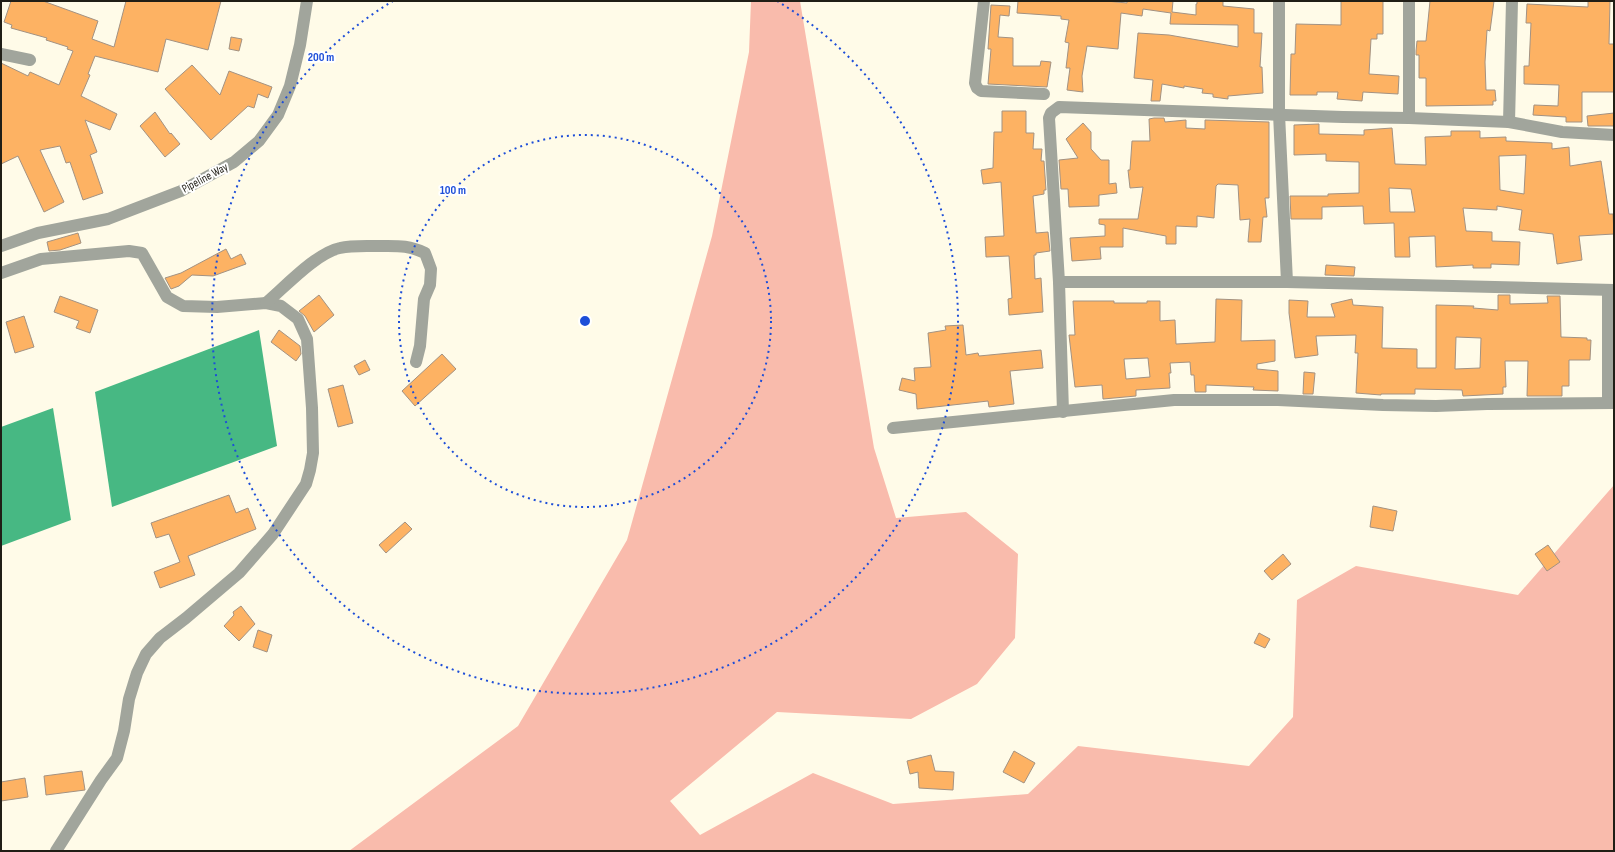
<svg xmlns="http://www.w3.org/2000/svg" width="1615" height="852" font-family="'Sofia Sans Condensed',sans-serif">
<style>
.green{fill:#f9bbac}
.water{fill:#47b883}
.building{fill:#fdb263;stroke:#a39282;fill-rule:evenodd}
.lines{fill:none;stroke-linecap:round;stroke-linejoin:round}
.street{stroke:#a1a59c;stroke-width:12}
.ring{fill:none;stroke:#1d4ed8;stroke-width:2;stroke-dasharray:2 4}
.labels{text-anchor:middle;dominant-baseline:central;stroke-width:4;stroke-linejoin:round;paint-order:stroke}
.street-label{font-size:12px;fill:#201e16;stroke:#fff}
.centre{fill:#1d4ed8;stroke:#fff;stroke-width:2}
.ring-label{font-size:12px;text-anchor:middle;font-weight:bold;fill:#1d4ed8;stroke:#fff;stroke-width:4;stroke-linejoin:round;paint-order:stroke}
</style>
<rect width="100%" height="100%" fill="#fffbe8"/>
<polygon class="green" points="751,1 800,1 874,448 896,518 966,512 1018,554 1015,638 977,684 911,719 777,712 670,801 700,835 813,773 893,804 1028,794 1078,746 1249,766 1293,717 1297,600 1356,566 1518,595 1614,485 1614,851 349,851 518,726 627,540 712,236 749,52"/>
<g class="water">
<polygon points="259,330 277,446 112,507 95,392"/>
<polygon points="53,408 71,520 1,546 1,427"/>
</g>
<g class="building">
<polygon points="11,1 43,1 98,21 92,39 114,47 126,1 221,1 208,50 166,39 158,72 95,56 88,74 90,75 81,96 117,114 110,130 85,120 97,152 90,155 103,193 83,200 70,162 66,163 60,146 40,150 64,202 44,212 18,156 1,164 1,63 28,76 30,72 59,85 73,51 67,49 68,47 46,40 47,38 11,28 12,25 4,22"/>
<polygon points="1018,1 1106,1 1127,3 1127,1 1173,1 1172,12 1196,15 1196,4 1197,4 1197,1 1223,1 1223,6 1254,9 1254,33 1262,33 1260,67 1262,67 1263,93 1228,96 1228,99 1213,97 1213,94 1202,93 1203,89 1184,86 1184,88 1162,84 1160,101 1151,101 1153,80 1134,78 1138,33 1169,35 1238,47 1238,25 1170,24 1171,13 1143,9 1142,16 1121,13 1118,49 1087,46 1082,76 1083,92 1067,90 1070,68 1066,68 1069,43 1065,42 1069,20 1061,19 1061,16 1017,13"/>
<polygon points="1341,1 1383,1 1383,34 1377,34 1377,39 1371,39 1369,74 1399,76 1398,94 1363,92 1362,101 1337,99 1338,92 1317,92 1317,95 1290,95 1291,54 1295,54 1296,24 1341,25"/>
<polygon points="1430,1 1494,1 1490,31 1487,30 1485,62 1486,90 1495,90 1496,101 1493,101 1493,105 1426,106 1426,78 1419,78 1419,55 1416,55 1416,51 1417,41 1426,41"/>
<polygon points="1588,1 1610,1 1609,44 1614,44 1614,92 1582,92 1582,122 1566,122 1566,117 1533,115 1534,105 1558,106 1559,85 1524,84 1524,66 1529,66 1531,23 1526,23 1527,4 1588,7"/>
<polygon points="991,5 1010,6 1009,16 1000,15 998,37 1013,38 1013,66 1040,66 1041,61 1051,62 1047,87 988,84 991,49 988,49"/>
<polygon points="231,37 242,39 239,51 229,49"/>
<polygon points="192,65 220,95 229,71 272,87 268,98 258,94 254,108 248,106 211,140 165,89"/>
<polygon points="1002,111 1026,111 1026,133 1034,133 1033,149 1042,149 1041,161 1044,161 1046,190 1044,190 1044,194 1033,196 1036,233 1048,232 1050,251 1036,253 1036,255 1034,255 1035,279 1041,278 1043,312 1009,315 1008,299 1012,298 1009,256 986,257 985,237 1004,236 1001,182 983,184 981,170 993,168 994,132 1002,132"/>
<polygon points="155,112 170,134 171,133 180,144 165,157 140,126"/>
<polygon points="1614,113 1614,126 1588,126 1587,116"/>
<polygon points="1154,118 1164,118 1165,122 1186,120 1186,128 1205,129 1205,120 1269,122 1269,198 1265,198 1267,217 1263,217 1261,242 1248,242 1250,219 1240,220 1238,185 1218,184 1216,186 1214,218 1197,216 1197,227 1176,226 1176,244 1166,244 1166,236 1123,228 1123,247 1100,247 1101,259 1072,261 1070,238 1105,236 1105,225 1099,224 1099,219 1138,219 1143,187 1130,188 1128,170 1130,170 1132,141 1150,141 1149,119"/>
<polygon points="1083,123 1091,132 1091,149 1101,160 1109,160 1109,184 1116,183 1117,193 1099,195 1099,206 1069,207 1068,189 1061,189 1059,160 1078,158 1066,139"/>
<path d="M1319 124V134L1364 135V130L1392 128 1395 164 1426 165 1425 137 1451 136V131H1480V138L1506 137V141L1552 143V149L1569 147 1570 166 1601 161 1609 214H1613L1614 234 1579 236 1582 260 1557 264 1553 234 1519 230 1522 210 1497 206V210L1463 208 1466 231 1492 232V241L1520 242 1519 265 1491 264V268H1473V265L1436 267 1435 236 1409 237 1410 257H1395L1394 223 1364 224 1363 206 1322 207V219H1291L1290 196H1328V194L1359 193V162L1326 161V154L1294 155V125ZM1526 155 1524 194 1500 190 1499 156ZM1389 188 1411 189 1415 212H1390Z"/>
<polygon points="78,233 81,243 60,250 49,251 47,242"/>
<polygon points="226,249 231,259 241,254 246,264 213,276 192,275 179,286 171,289 165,278 181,273"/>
<polygon points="1326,265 1355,267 1354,276 1325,275"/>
<polygon points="319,295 334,315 314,332 305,316 299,311"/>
<path d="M1498 295H1510V304L1548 303 1547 296H1560L1561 337 1587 338V340H1591L1590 360H1569V386H1562V396H1527L1528 361H1505L1506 387H1503V394L1463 396 1462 390 1415 389V394H1381V395L1356 393 1358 353H1355L1356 335 1316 336 1318 355 1295 358 1289 313V300L1308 301 1307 317H1335L1331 304 1352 299 1353 305 1383 307 1382 348 1417 349V368H1436V305L1474 306 1473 308 1498 310ZM1456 337 1481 338 1480 368 1455 369Z"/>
<polygon points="60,296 98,310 90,333 76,328 79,321 54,312"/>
<path d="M1216 299 1242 300 1241 341 1275 340V361L1257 364V369L1278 371V391L1253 390 1254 387 1206 385V392H1195L1194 375H1191L1190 362 1170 363 1171 373H1169L1170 388 1136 390V396L1103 399 1102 385 1075 387 1069 335H1075L1073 301H1114V303H1147V301H1160V321L1175 320 1176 344 1215 342ZM1148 358 1150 377 1126 379 1124 359Z"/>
<polygon points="24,316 34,347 15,353 6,322"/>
<polygon points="963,325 966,355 978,353 979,356 1041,350 1043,368 1010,371 1014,404 989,407 988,401 917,409 916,394 899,390 902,378 915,381 914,368 931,367 928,333 946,330 945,326"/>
<polygon points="279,330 300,346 301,354 296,361 271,342"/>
<polygon points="442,354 456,369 415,406 402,391"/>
<polygon points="365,360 370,370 359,375 354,366"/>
<polygon points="1304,372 1315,373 1313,394 1303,394"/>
<polygon points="343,385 353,423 338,427 328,389"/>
<polygon points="229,495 236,513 248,508 256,529 188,556 195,575 160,588 154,572 180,562 169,534 156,538 151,523"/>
<polygon points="1373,506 1397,511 1393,531 1370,527"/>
<polygon points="405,522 412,529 386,553 379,545"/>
<polygon points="1548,545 1560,562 1547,571 1535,554"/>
<polygon points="1283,554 1291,564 1272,580 1264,571"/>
<polygon points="241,606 255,624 239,641 224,626 234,615 233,612"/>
<polygon points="258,630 272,635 267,652 253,647"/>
<polygon points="1259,633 1270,639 1265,648 1254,643"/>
<polygon points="1014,751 1035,763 1024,783 1003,772"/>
<polygon points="931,755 935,771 954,772 953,790 919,788 918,772 910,774 907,761"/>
<polygon points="82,771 85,790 46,795 44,776"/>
<polygon points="25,778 28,797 1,801 1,782"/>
</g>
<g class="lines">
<g class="street">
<polyline points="984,1 975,83 977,88 981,91 1044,94"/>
<polyline points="1279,1 1279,114 1287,282"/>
<polyline points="1,54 30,60"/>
<polyline points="1409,118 1409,1"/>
<polyline points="1509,122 1512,1"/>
<polyline points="1,246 38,233 108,219 181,191 234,162 259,141 278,115 290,86 300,45 307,1"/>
<polyline points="1,273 41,259 129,251 142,253 167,297 183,306 217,307 266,303 281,306 298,319 307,339 312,408 313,453 310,470 306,484 273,534 239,573 186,618 160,638 146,654 137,673 129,699 124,731 117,758 101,780 56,851"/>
<polyline points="1059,282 1287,282 1614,290"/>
<polyline points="1608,290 1608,403"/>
<path d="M266 303C285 287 316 253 340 248 352 245 367 246 380 246 398 246 408 245 425 253L431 269 430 285 424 299 420 346 416 362"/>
<polyline points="1063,412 1059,282 1049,118 1051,113 1059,107 1343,117 1409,118 1509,122 1562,132 1614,135"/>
<polyline points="893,428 1174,400 1278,400 1383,405 1436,406 1487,404 1614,403"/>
</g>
</g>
<g class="ring">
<circle cx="585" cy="321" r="186"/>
<path d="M777 1A373 373 0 1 1 393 1"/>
</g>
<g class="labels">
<g class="street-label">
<text transform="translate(205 178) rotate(-28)">Pipeline Way</text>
</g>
</g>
<circle cx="585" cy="321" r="6" class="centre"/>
<g class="ring-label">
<text x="321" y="61">200 m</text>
<text x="453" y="194">100 m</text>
</g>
<rect width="1615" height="852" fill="none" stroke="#201e16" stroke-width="4"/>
</svg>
